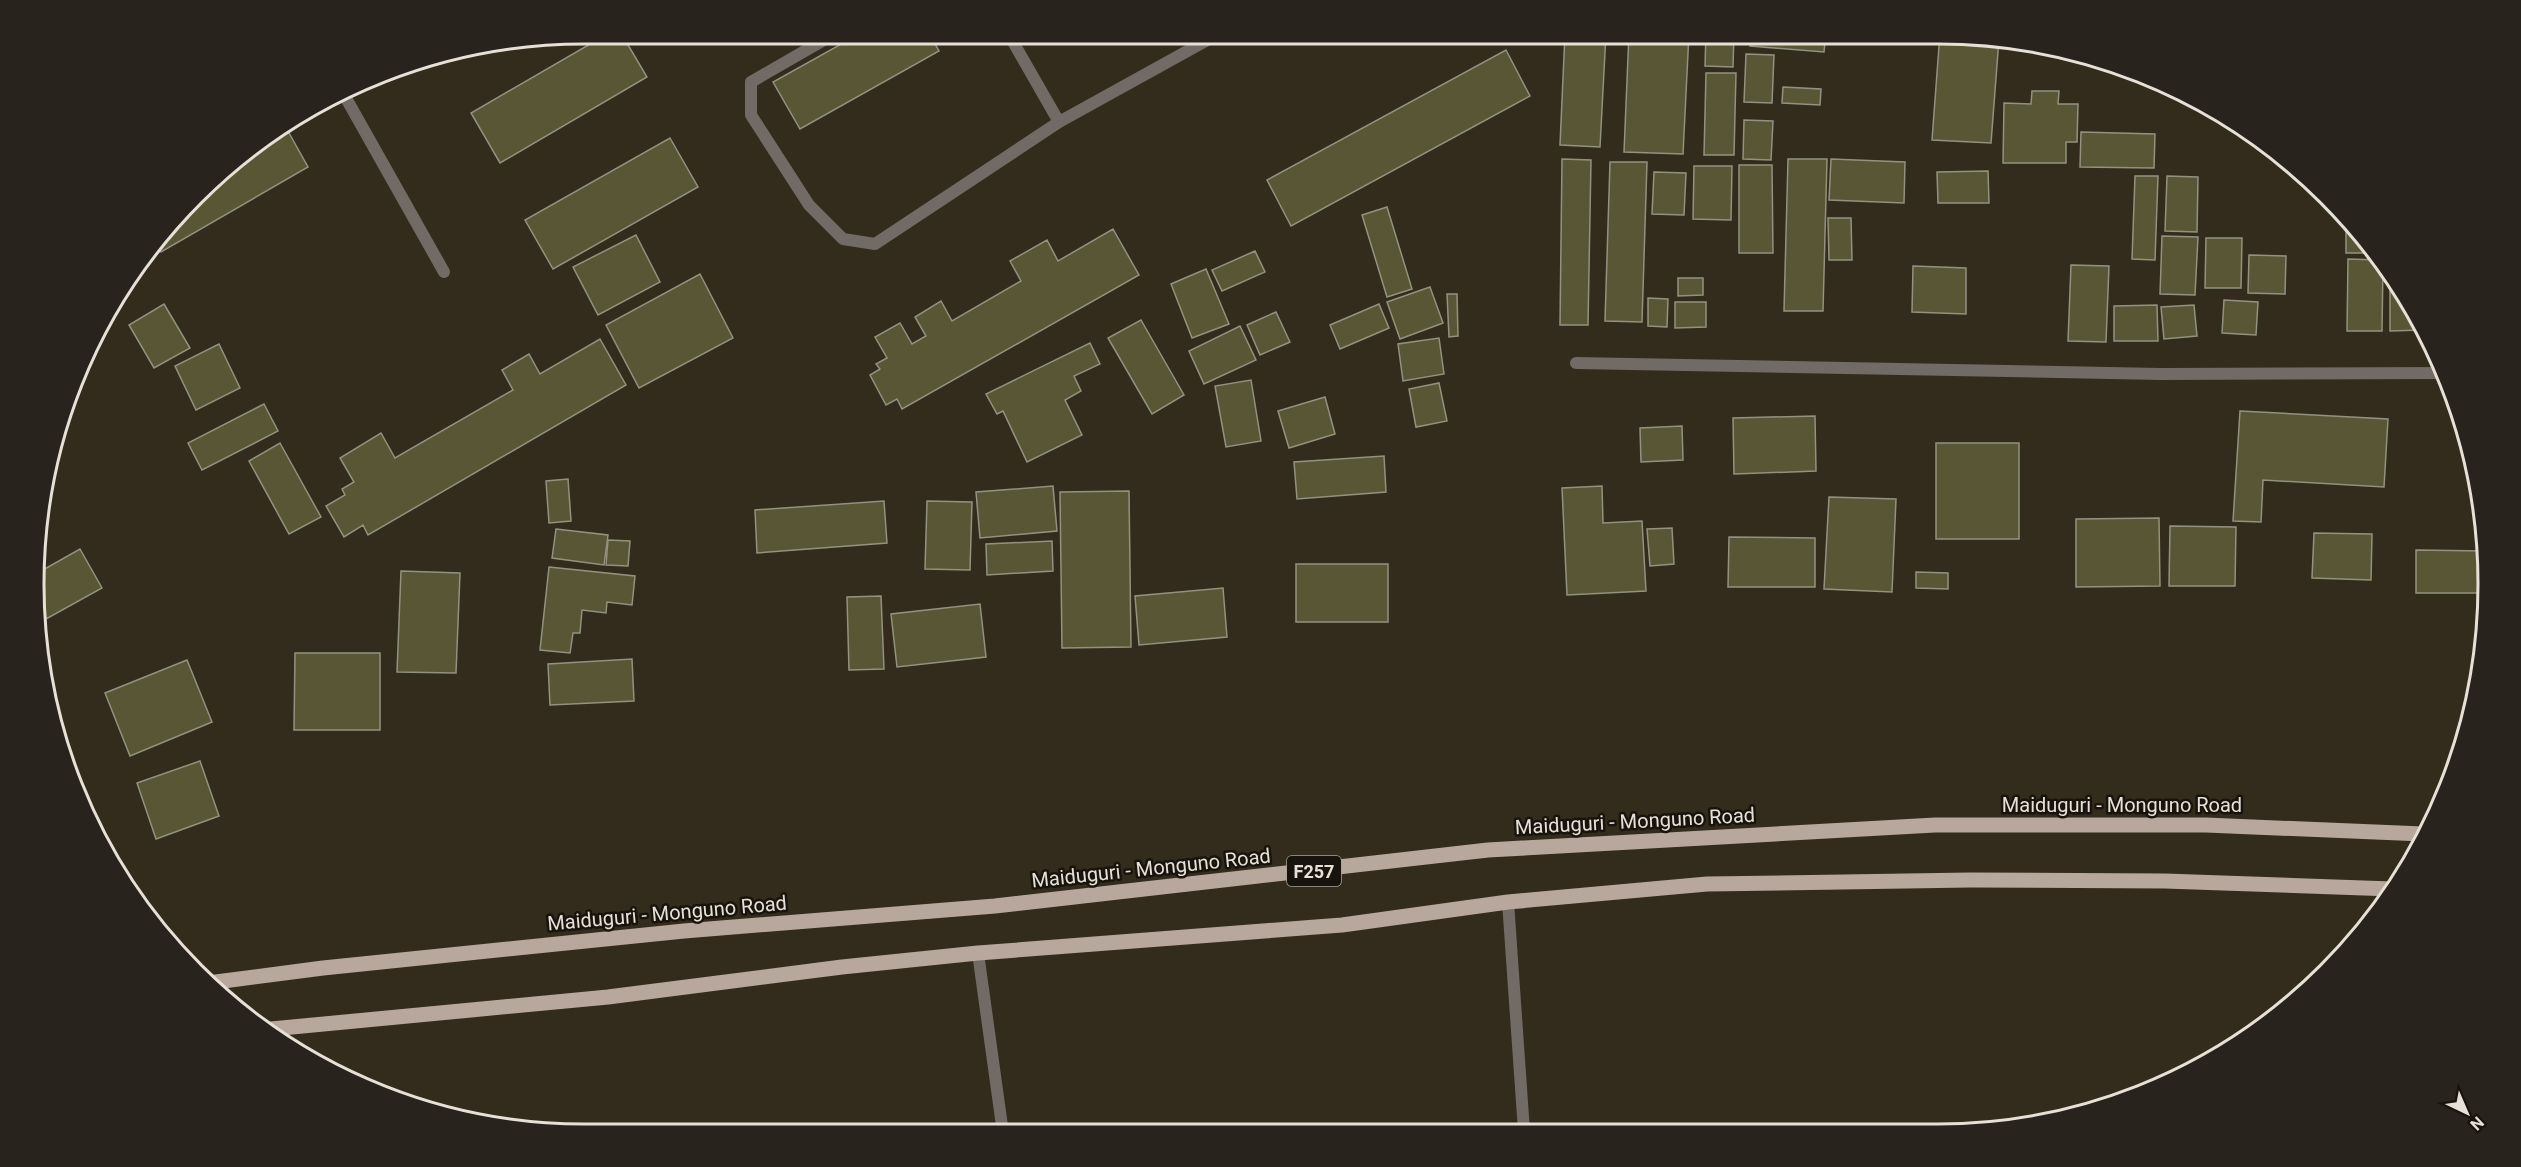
<svg xmlns="http://www.w3.org/2000/svg" width="2521" height="1167" font-family="Roboto,sans-serif">
<style>
.building{fill:#585635;stroke:#93927f;stroke-width:1.5}
.lines{fill:none;stroke-linecap:round;stroke-linejoin:round}
.street{stroke:#716a65;stroke-width:12}
.primary{stroke:#b7a79d;stroke-width:15}
.labels{text-anchor:middle;dominant-baseline:central;stroke-width:5;stroke-linejoin:round;paint-order:stroke}
.shield{fill:#18140d;stroke:#a8a39a;stroke-width:1.5}
.shield-label{font-size:18px;font-weight:bold;fill:#e6e0d7}
.street-label{font-size:20px;fill:#e6e0d7;stroke:#18140d}
.rim{fill:none;stroke:#e6e0d7;stroke-width:3}
</style>
<rect width="100%" height="100%" fill="#332b1c"/>
<g class="building">
<polygon points="609,33 621,33 647,77 500,163 471,113"/>
<polygon points="861,33 929,33 939,51 800,129 773,82"/>
<polygon points="1565,33 1606,33 1600,147 1560,145"/>
<polygon points="1629,33 1689,33 1683,154 1624,152"/>
<polygon points="1706,33 1734,33 1733,67 1705,66"/>
<polygon points="1751,33 1826,33 1824,52 1750,46"/>
<polygon points="1940,33 1999,39 1991,143 1932,140"/>
<polygon points="1506,50 1530,96 1291,226 1267,180"/>
<polygon points="1746,54 1774,55 1772,103 1744,102"/>
<polygon points="1706,73 1736,73 1734,155 1704,155"/>
<polygon points="1783,87 1821,89 1820,105 1782,103"/>
<polygon points="2032,91 2059,91 2058,104 2078,104 2077,142 2066,142 2066,163 2003,163 2004,103 2031,104"/>
<polygon points="1744,120 1773,121 1771,160 1743,159"/>
<polygon points="284,124 308,167 161,252 158,246 221,169"/>
<polygon points="2081,132 2155,134 2154,168 2080,167"/>
<polygon points="670,138 698,187 553,269 525,220"/>
<polygon points="1562,159 1591,160 1588,325 1560,325"/>
<polygon points="1788,159 1827,159 1823,311 1784,311"/>
<polygon points="1831,159 1905,162 1904,203 1829,200"/>
<polygon points="1610,162 1647,162 1642,322 1605,321"/>
<polygon points="1739,165 1772,165 1773,253 1739,253"/>
<polygon points="1694,166 1732,166 1731,220 1693,219"/>
<polygon points="1988,171 1989,203 1938,203 1937,172"/>
<polygon points="1654,172 1686,173 1684,215 1652,214"/>
<polygon points="2135,176 2158,176 2155,260 2132,259"/>
<polygon points="2167,176 2198,177 2197,232 2165,231"/>
<polygon points="1387,207 1412,289 1387,297 1362,215"/>
<polygon points="1828,218 1851,218 1852,260 1829,260"/>
<polygon points="2346,218 2375,253 2346,253"/>
<polygon points="1113,229 1139,275 902,409 897,399 886,405 870,375 880,369 876,364 887,358 875,337 900,323 912,344 926,336 915,317 941,301 952,321 1021,281 1010,261 1047,240 1058,261"/>
<polygon points="636,235 660,282 598,315 573,267"/>
<polygon points="2162,236 2198,237 2195,295 2160,294"/>
<polygon points="2206,238 2242,238 2241,288 2205,288"/>
<polygon points="1255,251 1265,272 1222,291 1212,270"/>
<polygon points="2249,255 2286,256 2285,294 2248,293"/>
<polygon points="2348,259 2380,260 2383,263 2382,331 2347,331"/>
<polygon points="2071,265 2109,266 2106,342 2068,341"/>
<polygon points="1913,266 1966,268 1966,314 1912,312"/>
<polygon points="1206,269 1229,324 1192,338 1171,284"/>
<polygon points="2390,271 2395,277 2423,330 2390,331"/>
<polygon points="700,274 733,338 639,388 606,325"/>
<polygon points="1678,278 1703,278 1703,295 1678,296"/>
<polygon points="1430,287 1443,323 1400,339 1387,302"/>
<polygon points="1447,294 1457,294 1458,336 1449,337"/>
<polygon points="1648,298 1668,299 1667,327 1648,326"/>
<polygon points="2224,300 2258,302 2256,335 2222,333"/>
<polygon points="1675,302 1706,302 1706,327 1675,328"/>
<polygon points="164,304 190,348 154,368 129,325"/>
<polygon points="1379,304 1389,328 1340,349 1330,325"/>
<polygon points="2157,305 2158,341 2114,341 2114,306"/>
<polygon points="2194,305 2197,336 2164,339 2161,307"/>
<polygon points="1276,312 1290,342 1260,355 1247,325"/>
<polygon points="1141,320 1184,395 1152,414 1108,338"/>
<polygon points="1240,326 1256,360 1204,384 1189,351"/>
<polygon points="1439,338 1444,374 1403,381 1398,344"/>
<polygon points="600,339 626,385 368,535 363,525 344,537 326,506 345,495 342,489 354,482 340,458 381,433 395,458 513,390 502,370 529,354 540,374"/>
<polygon points="1090,343 1100,364 1074,376 1081,391 1065,400 1082,435 1027,462 1003,411 997,414 986,394"/>
<polygon points="219,344 240,388 196,410 175,366"/>
<polygon points="1251,380 1261,441 1226,447 1215,386"/>
<polygon points="1439,383 1447,421 1416,427 1409,389"/>
<polygon points="1325,397 1335,434 1289,448 1278,411"/>
<polygon points="264,404 278,431 202,470 188,443"/>
<polygon points="2240,411 2388,419 2384,487 2263,480 2261,522 2233,521"/>
<polygon points="1815,416 1816,471 1734,474 1733,418"/>
<polygon points="1682,426 1683,460 1641,462 1640,428"/>
<polygon points="280,443 321,517 289,534 249,461"/>
<rect x="1936" y="443" width="83" height="96"/>
<polygon points="1384,456 1386,492 1297,499 1294,462"/>
<polygon points="568,479 571,521 549,523 546,481"/>
<polygon points="1053,486 1057,531 980,538 976,492"/>
<polygon points="1602,486 1603,523 1642,521 1646,591 1567,595 1562,488"/>
<polygon points="1129,491 1131,647 1062,648 1060,492"/>
<polygon points="1829,497 1896,499 1892,592 1824,589"/>
<polygon points="884,501 887,543 757,553 755,510"/>
<polygon points="927,501 972,502 970,570 925,569"/>
<polygon points="2159,518 2160,586 2076,587 2076,519"/>
<polygon points="2170,526 2236,527 2235,586 2169,586"/>
<polygon points="1672,528 1674,564 1650,566 1647,529"/>
<polygon points="556,529 608,535 604,565 552,558"/>
<polygon points="2314,533 2372,534 2371,580 2312,578"/>
<polygon points="1729,537 1815,538 1815,587 1728,587"/>
<polygon points="608,540 630,541 628,566 606,565"/>
<polygon points="1052,541 1053,571 987,575 986,544"/>
<polygon points="80,549 102,588 37,624 34,575"/>
<polygon points="2416,550 2485,551 2487,593 2416,593"/>
<rect x="1296" y="564" width="92" height="58"/>
<polygon points="549,567 635,576 632,605 607,602 606,613 582,610 580,633 573,633 570,653 540,650"/>
<polygon points="401,571 460,573 456,673 397,672"/>
<polygon points="1916,572 1948,573 1948,589 1916,588"/>
<polygon points="1223,588 1227,637 1139,645 1135,596"/>
<polygon points="881,596 884,669 849,670 847,597"/>
<polygon points="980,604 986,657 897,667 891,614"/>
<polygon points="295,653 380,653 380,730 294,730"/>
<polygon points="632,659 634,701 550,705 548,664"/>
<polygon points="187,660 212,722 130,756 105,693"/>
<polygon points="200,761 219,816 156,839 137,783"/>
</g>
<g class="lines">
<g class="street">
<polyline points="836,33 751,82 751,115 809,205 843,239 875,244 1059,122 1220,33"/>
<polyline points="1008,33 1059,122"/>
<polyline points="342,91 444,272"/>
<polyline points="1576,363 2161,374 2446,373"/>
<polyline points="1508,902 1524,1131"/>
<polyline points="978,953 1003,1133"/>
</g>
<g class="primary">
<polyline points="208,983 323,968 684,931 995,906 1488,850 1935,825 2206,825 2423,834"/>
<polyline points="271,1029 608,997 842,967 978,953 1342,925 1508,902 1707,884 1970,880 2165,881 2392,889"/>
</g>
</g>
<g class="labels">
<rect class="shield" x="1287" y="856" width="54" height="30" rx="4.5"/>
<g class="shield-label">
<text x="1314" y="871">F257</text>
</g>
<g class="street-label">
<text x="2122" y="805">Maiduguri - Monguno Road</text>
<text transform="translate(1635 821) rotate(-3)">Maiduguri - Monguno Road</text>
<text transform="translate(1151 868) rotate(-6)">Maiduguri - Monguno Road</text>
<text transform="translate(667 913) rotate(-5)">Maiduguri - Monguno Road</text>
</g>
</g>
<path d="M0 0H2521V1167H0ZM584 44H1938A540 540 0 0 1 2478 584V584A540 540 0 0 1 1938 1124H584A540 540 0 0 1 44 584V584A540 540 0 0 1 584 44Z" fill="#28241d" fill-rule="evenodd"/>
<path class="rim" d="M584 44H1938A540 540 0 0 1 2478 584V584A540 540 0 0 1 1938 1124H584A540 540 0 0 1 44 584V584A540 540 0 0 1 584 44Z"/>
<g transform="translate(2467 1113) rotate(136)" stroke="#18140d" stroke-width="4.5" paint-order="stroke">
<path d="M0-4.5L10 22L0 15L-10 22Z" fill="#e6e0d7"/>
<text y="-9" font-size="16" font-weight="bold" text-anchor="middle" fill="#e6e0d7">N</text>
</g>
</svg>
